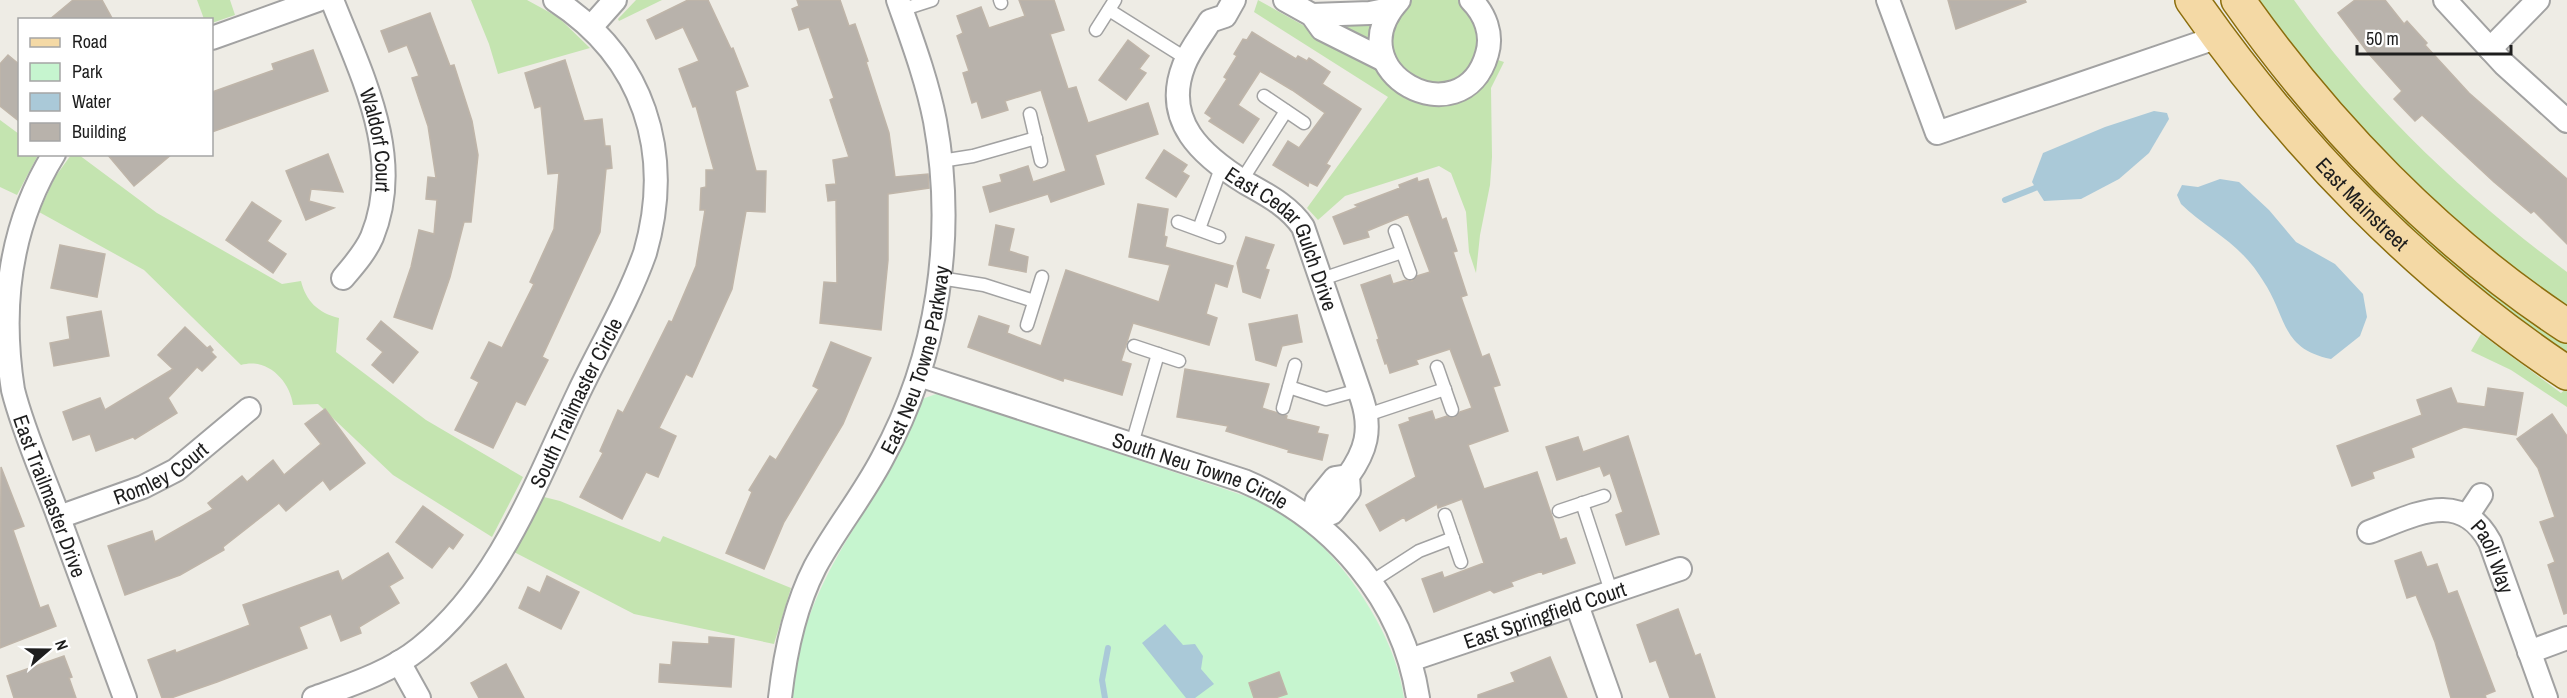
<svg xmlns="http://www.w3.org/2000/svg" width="2567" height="698" font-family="'Archivo Narrow',sans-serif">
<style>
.grass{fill:#c4e4b0}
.park{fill:#c6f5cf}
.water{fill:#aac9d8}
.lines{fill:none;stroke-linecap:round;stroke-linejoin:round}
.stream{stroke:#aac9d8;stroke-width:6}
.building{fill:#b8b2ab;stroke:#bfb5a9;stroke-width:1.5}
.service-casing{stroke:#a2a2a2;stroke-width:15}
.minor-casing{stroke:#a2a2a2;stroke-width:26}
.primary-casing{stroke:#8c6e0d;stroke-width:36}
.service{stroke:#fff;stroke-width:12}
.minor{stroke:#fff;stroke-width:22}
.primary{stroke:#f4d9a5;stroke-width:33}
.labels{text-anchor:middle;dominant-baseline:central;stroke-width:6;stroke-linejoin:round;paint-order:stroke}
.street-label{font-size:21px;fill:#1e1e1e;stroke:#fff}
</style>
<rect width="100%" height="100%" fill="#eeece5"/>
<g class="grass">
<polygon points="197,0 230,0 235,15 212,23 212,20 204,19"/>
<polygon points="471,0 527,0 558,17 590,48 498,74 489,44"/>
<polygon points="636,0 662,0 619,21 618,19"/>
<polygon points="1258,0 1335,43 1359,52 1419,99 1495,59 1504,62 1491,88 1492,157 1490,185 1480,235 1476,273 1469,252 1466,212 1451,173 1439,166 1345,196 1318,220 1307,208 1388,97 1254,12"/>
<polygon points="1410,0 1459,0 1467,5 1482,30 1472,71 1436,89 1399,72 1388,33 1400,8"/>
<path d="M2255 0H2294C2368 105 2464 196 2567 272V310C2483 247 2404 179 2334 100 2306 69 2281 33 2255 0Z"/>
<polygon points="1372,21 1374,46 1328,22"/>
<polygon points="0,120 19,134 20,154 38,155 17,195 0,187"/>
<path d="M71 155H79L157 213 282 284 301 281C306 301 318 313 339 318L336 352 426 420 523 477 492 537 393 475 318 404 293 405C290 381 267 357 241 365L144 270 39 212 55 177Z"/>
<polygon points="2345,166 2567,342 2567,357 2460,277"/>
<polygon points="2481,334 2561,393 2567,388 2567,407 2511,370 2471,351"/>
<polygon points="544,497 560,501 660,542 663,536 791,588 774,644 634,614 514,552"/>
</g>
<path class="park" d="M939 393 1254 499C1272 509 1292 519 1308 533 1351 570 1397 640 1404 698H793C796 612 842 548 885 478 900 454 911 426 922 399Z"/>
<g class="water">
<polygon points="2154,111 2167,113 2169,119 2149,153 2119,179 2081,199 2044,201 2032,182 2043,153 2105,127"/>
<path d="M2220 179 2239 182 2269 210 2296 242 2335 264 2363 294 2367 317 2360 336 2331 359C2283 349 2287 321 2267 287 2261 277 2253 265 2245 257 2227 237 2200 223 2181 204L2177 195 2182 185 2198 187Z"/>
<polygon points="1165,624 1183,645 1195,644 1203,656 1201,669 1214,684 1195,698 1186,698 1142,643"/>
</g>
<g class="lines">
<g class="stream">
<polyline points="2005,200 2040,186"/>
<polyline points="1105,698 1102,680 1108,648"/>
</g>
</g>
<g class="building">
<polygon points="73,0 102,0 113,20 49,20"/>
<polygon points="688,0 708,0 731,49 733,48 748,86 735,91 756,171 766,171 765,212 746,211 732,289 692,377 686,374 659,428 676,436 658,477 646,472 622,519 580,497 603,453 600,451 618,410 623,413 669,321 672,322 696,266 705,210 700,210 701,188 706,187 706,170 714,170 696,106 693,107 679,69 699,61 683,27 656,39 647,20"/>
<polygon points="797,0 840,0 849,26 855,24 868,61 866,62 889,133 895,177 928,174 929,188 888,194 888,260 881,330 820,323 824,282 837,283 836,200 828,201 826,185 836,184 833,160 849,157 830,100 834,98 809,27 799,30 792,9 799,6"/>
<polygon points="1019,0 1054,0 1064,30 1050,34 1068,89 1076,87 1088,123 1148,103 1158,134 1095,155 1104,184 1051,202 1048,194 990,212 983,187 1002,182 1000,175 1028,166 1033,182 1066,171 1041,90 1005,101 1008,110 982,118 977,101 972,103 963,73 969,71 957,36 963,33 957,16 981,7 989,28 1025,16"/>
<polygon points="1948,0 2025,0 2026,2 1956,29"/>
<polygon points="2355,0 2385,0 2404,24 2407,21 2427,43 2425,45 2469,93 2567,179 2567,244 2534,211 2531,213 2494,182 2422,115 2415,121 2394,99 2402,91 2369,54 2338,13"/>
<polygon points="430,13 450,66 454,65 472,121 478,155 471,222 464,222 450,277 432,329 394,317 411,267 419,230 434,234 437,200 426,199 428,177 436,178 428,126 412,78 419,76 407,45 389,52 381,31"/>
<polygon points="1252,32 1296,59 1298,56 1307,61 1309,58 1330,72 1322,84 1361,109 1326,164 1330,166 1317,186 1309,182 1308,186 1273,165 1288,141 1299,148 1325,113 1292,90 1260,71 1238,105 1259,119 1243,143 1209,121 1212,118 1205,113 1227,79 1224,77 1237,56 1234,54 1243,39 1247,40"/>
<polygon points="1128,40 1149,56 1139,69 1146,73 1126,100 1099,80"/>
<polygon points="313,50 328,91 212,132 212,92 274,70 272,64"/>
<polygon points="8,55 20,65 20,122 0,106 0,64"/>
<polygon points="565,60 584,121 602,119 605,146 610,146 612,168 606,169 600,232 542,357 548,360 525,405 516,401 493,448 455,430 479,382 471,378 489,342 502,348 534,284 530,282 554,229 559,173 548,174 541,106 535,108 525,73"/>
<polygon points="1164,150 1187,165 1182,172 1189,176 1176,197 1146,178"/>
<polygon points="107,154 172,154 134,186"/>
<polygon points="328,154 343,192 311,189 309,201 334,208 306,220 286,171"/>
<polygon points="1417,178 1418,182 1428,179 1442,220 1446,218 1457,251 1453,252 1467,295 1461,297 1482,357 1489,354 1500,385 1493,387 1508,431 1468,445 1484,489 1537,472 1560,540 1566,538 1575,563 1543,574 1542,571 1511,582 1513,586 1494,593 1490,590 1434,612 1422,579 1442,572 1444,578 1484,563 1462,499 1438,508 1437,504 1406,521 1404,517 1380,531 1366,505 1416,477 1399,425 1410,421 1409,418 1432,411 1435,420 1447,416 1454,418 1460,412 1472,408 1450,349 1416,360 1418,364 1390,373 1387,363 1385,364 1377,340 1379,339 1361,285 1390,275 1393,284 1406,280 1412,281 1417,276 1430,272 1408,214 1367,231 1369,237 1344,244 1333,217 1358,207 1355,205 1400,188 1399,185"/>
<polygon points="252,202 281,221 267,241 286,254 273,273 226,240"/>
<polygon points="1138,204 1168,209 1164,236 1167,237 1165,247 1233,266 1227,287 1215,283 1206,314 1217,318 1209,345 1133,323 1121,361 1131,364 1122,395 1064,378 1063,381 968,347 979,316 1009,326 1007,333 1041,346 1066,270 1159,302 1170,265 1129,257"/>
<polygon points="996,225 1014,229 1009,251 1028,257 1026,272 989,265"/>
<polygon points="1246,237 1274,245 1265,269 1269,270 1260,298 1243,292 1237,263"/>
<polygon points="60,245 105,254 97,297 51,288"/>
<polygon points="101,311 109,356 54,366 50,343 70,339 67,317"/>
<polygon points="1297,315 1302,342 1282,346 1276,366 1256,360 1249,324"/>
<polygon points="381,321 418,352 393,383 372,365 383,352 367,339"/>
<polygon points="185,327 207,348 210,346 213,350 211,352 216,357 202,371 197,367 168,398 177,413 135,439 133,437 96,451 90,434 73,440 63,412 100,398 105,410 173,369 158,355"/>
<polygon points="831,342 871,358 843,424 784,522 764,569 726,553 752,492 749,490 770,456 776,460 819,389 813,386"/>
<polygon points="1185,369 1269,384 1262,408 1287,416 1286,419 1319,427 1317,433 1328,435 1322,460 1288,452 1289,450 1226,431 1228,426 1177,417"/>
<polygon points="2451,388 2457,403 2485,407 2488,388 2523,393 2516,435 2464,427 2411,448 2414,457 2372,472 2374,478 2352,486 2337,446 2422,415 2417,400"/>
<polygon points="325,409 365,463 330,490 323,480 286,511 279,503 223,547 224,550 180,575 125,595 108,546 152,531 155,542 213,509 208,503 242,476 247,482 273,460 284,475 321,444 305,424"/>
<polygon points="2552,414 2567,436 2567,613 2564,614 2548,565 2555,562 2540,522 2555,517 2538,468 2517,439"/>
<polygon points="1628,436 1659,534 1626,545 1616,515 1623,512 1610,473 1604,476 1600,466 1557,480 1546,447 1578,437 1583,452"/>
<polygon points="1,467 24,526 13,530 40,608 48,605 56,626 0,648"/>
<polygon points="423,506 463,535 453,549 449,546 432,568 396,542"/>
<polygon points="2421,552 2427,567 2437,564 2448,594 2457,591 2495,691 2485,695 2486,698 2451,698 2435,642 2416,595 2407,598 2395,561"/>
<polygon points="388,553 403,578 389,586 399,603 359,627 361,633 341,641 331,614 299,627 307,648 217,682 171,698 162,698 148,660 175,650 176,653 250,625 243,605 338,571 342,581"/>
<polygon points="547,576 579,592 561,629 519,608 528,587 540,593"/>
<polygon points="1678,609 1695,656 1700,654 1715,698 1670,698 1656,660 1650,662 1637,625"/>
<polygon points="709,637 734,639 731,687 659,682 660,664 671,665 673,642 709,644"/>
<polygon points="64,656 72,677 69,678 76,698 14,698 7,676"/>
<polygon points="1550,657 1567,698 1478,698 1478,695 1515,682 1511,673"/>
<polygon points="506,664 524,698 479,698 471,683"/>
<polygon points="1279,672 1287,694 1275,698 1254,698 1249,683"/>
</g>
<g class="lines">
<defs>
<g id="service">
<polyline points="1000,0 1001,3"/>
<polyline points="901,10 932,0"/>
<polyline points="1109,10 1187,59"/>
<polyline points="1096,30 1115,0"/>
<polyline points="1264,96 1304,123"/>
<polyline points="1030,114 1041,161"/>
<polyline points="941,161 973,156 1036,138"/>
<polyline points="1242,180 1286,111"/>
<polyline points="1178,222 1219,237"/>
<polyline points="1199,229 1221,168"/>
<polyline points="1395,231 1410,273"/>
<polyline points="940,278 984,285 1034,301"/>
<polyline points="1322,279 1402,252"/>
<polyline points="1027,325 1042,277"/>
<polyline points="1134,346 1179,361"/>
<polyline points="1437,367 1452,410"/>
<polyline points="1289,387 1326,399 1359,390"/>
<polyline points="1283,408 1295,365"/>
<polyline points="1367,415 1445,389"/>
<polyline points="1132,444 1158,354"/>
<polyline points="1582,503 1612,594"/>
<polyline points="1559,511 1604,496"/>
<polyline points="1445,515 1461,562"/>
<polyline points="1371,582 1419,551 1453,538"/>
</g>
<g id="minor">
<path id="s1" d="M332 0C361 74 405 157 372 237 365 253 353 266 343 278"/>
<path id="s2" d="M1234 0 1225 16 1210 21C1202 35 1190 49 1184 65 1162 121 1202 156 1246 183 1267 195 1289 206 1303 227L1362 399C1372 430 1366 451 1348 476L1349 491 1332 513 1312 519"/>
<polyline points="1285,0 1312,15 1322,29 1384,60"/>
<path d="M1399 0C1333 72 1463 140 1487 54 1493 34 1485 14 1471 0"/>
<polyline points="1888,0 1937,133 2218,37"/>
<polyline points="2445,0 2504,64 2567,121"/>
<polyline points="1312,15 1370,13 1390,9"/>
<polyline points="591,27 615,0"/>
<polyline points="212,38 318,0"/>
<polyline points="2490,49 2538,0"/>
<path id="s3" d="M54 154C10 225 0 307 13 390 23 430 41 470 56 510 79 573 102 635 125 698"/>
<path id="s4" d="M919 375 1244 481C1334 519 1403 600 1418 698"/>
<polyline points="2467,516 2481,495"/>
<path id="s5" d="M59 517 143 487 176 470 249 409"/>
<polyline points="1312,519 1317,500 1335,478 1348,476"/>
<path id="s6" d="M2369 532C2413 516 2460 487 2490 542L2546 698"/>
<polyline points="1577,605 1610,698"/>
<polyline points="2529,652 2567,638"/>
<path id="s7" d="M1410 660 1680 569"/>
<polyline points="399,662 419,698"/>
<path id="s8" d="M314 698C350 685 389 673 420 648 500 584 536 482 579 392 601 346 628 301 645 253 674 152 644 58 555 0"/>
<path id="s9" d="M780 698C785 653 794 608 815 567 835 530 862 497 882 459 938 357 956 236 935 121 927 80 912 40 898 0"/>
</g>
<g id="primary">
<path id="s10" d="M2192 0C2293 145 2419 275 2567 373"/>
<path d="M2238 0C2326 125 2439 242 2567 326"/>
</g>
</defs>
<use href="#service" class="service-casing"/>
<use href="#minor" class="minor-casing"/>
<use href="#primary" class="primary-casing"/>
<use href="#service" class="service"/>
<use href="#minor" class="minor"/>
<use href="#primary" class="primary"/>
</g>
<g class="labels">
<g class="street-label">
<text stroke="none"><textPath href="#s1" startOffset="148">Waldorf Court</textPath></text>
<text stroke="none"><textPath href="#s10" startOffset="266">East Mainstreet</textPath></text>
<text stroke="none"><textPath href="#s2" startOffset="302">East Cedar Gulch Drive</textPath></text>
<text stroke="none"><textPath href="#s9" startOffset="369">East Neu Towne Parkway</textPath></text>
<text stroke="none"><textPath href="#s8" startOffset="411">South Trailmaster Circle</textPath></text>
<text stroke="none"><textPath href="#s5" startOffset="111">Romley Court</textPath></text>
<text stroke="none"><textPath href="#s4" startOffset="297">South Neu Towne Circle</textPath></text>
<text stroke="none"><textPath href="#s3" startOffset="357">East Trailmaster Drive</textPath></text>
<text stroke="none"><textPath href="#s6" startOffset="152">Paoli Way</textPath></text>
<text stroke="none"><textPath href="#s7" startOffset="142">East Springfield Court</textPath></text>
</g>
</g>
<rect x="18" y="18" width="195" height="138" fill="#ffffff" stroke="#a5a5a5" stroke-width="1.5"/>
<rect x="30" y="38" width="30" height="9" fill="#f4d9a5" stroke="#a5a5a5" stroke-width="1.5"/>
<text x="72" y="48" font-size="18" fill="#1e1e1e">Road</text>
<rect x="30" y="63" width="30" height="18" fill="#c6f5cf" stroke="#a5a5a5" stroke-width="1.5"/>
<text x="72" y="78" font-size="18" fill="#1e1e1e">Park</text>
<rect x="30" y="93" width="30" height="18" fill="#aac9d8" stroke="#a5a5a5" stroke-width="1.5"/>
<text x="72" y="108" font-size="18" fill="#1e1e1e">Water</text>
<rect x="30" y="123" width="30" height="18" fill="#b8b2ab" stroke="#a5a5a5" stroke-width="1.5"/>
<text x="72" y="138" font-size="18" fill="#1e1e1e">Building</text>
<g transform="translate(48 650) rotate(70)" stroke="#ffffff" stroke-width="4.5" paint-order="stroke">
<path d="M0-4.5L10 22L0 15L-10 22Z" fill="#1e1e1e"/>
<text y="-9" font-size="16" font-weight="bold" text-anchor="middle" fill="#1e1e1e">N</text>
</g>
<path d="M2357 45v9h154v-9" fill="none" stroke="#1e1e1e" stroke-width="3"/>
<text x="2366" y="45" font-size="18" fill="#1e1e1e" stroke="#ffffff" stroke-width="4.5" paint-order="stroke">50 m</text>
</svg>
